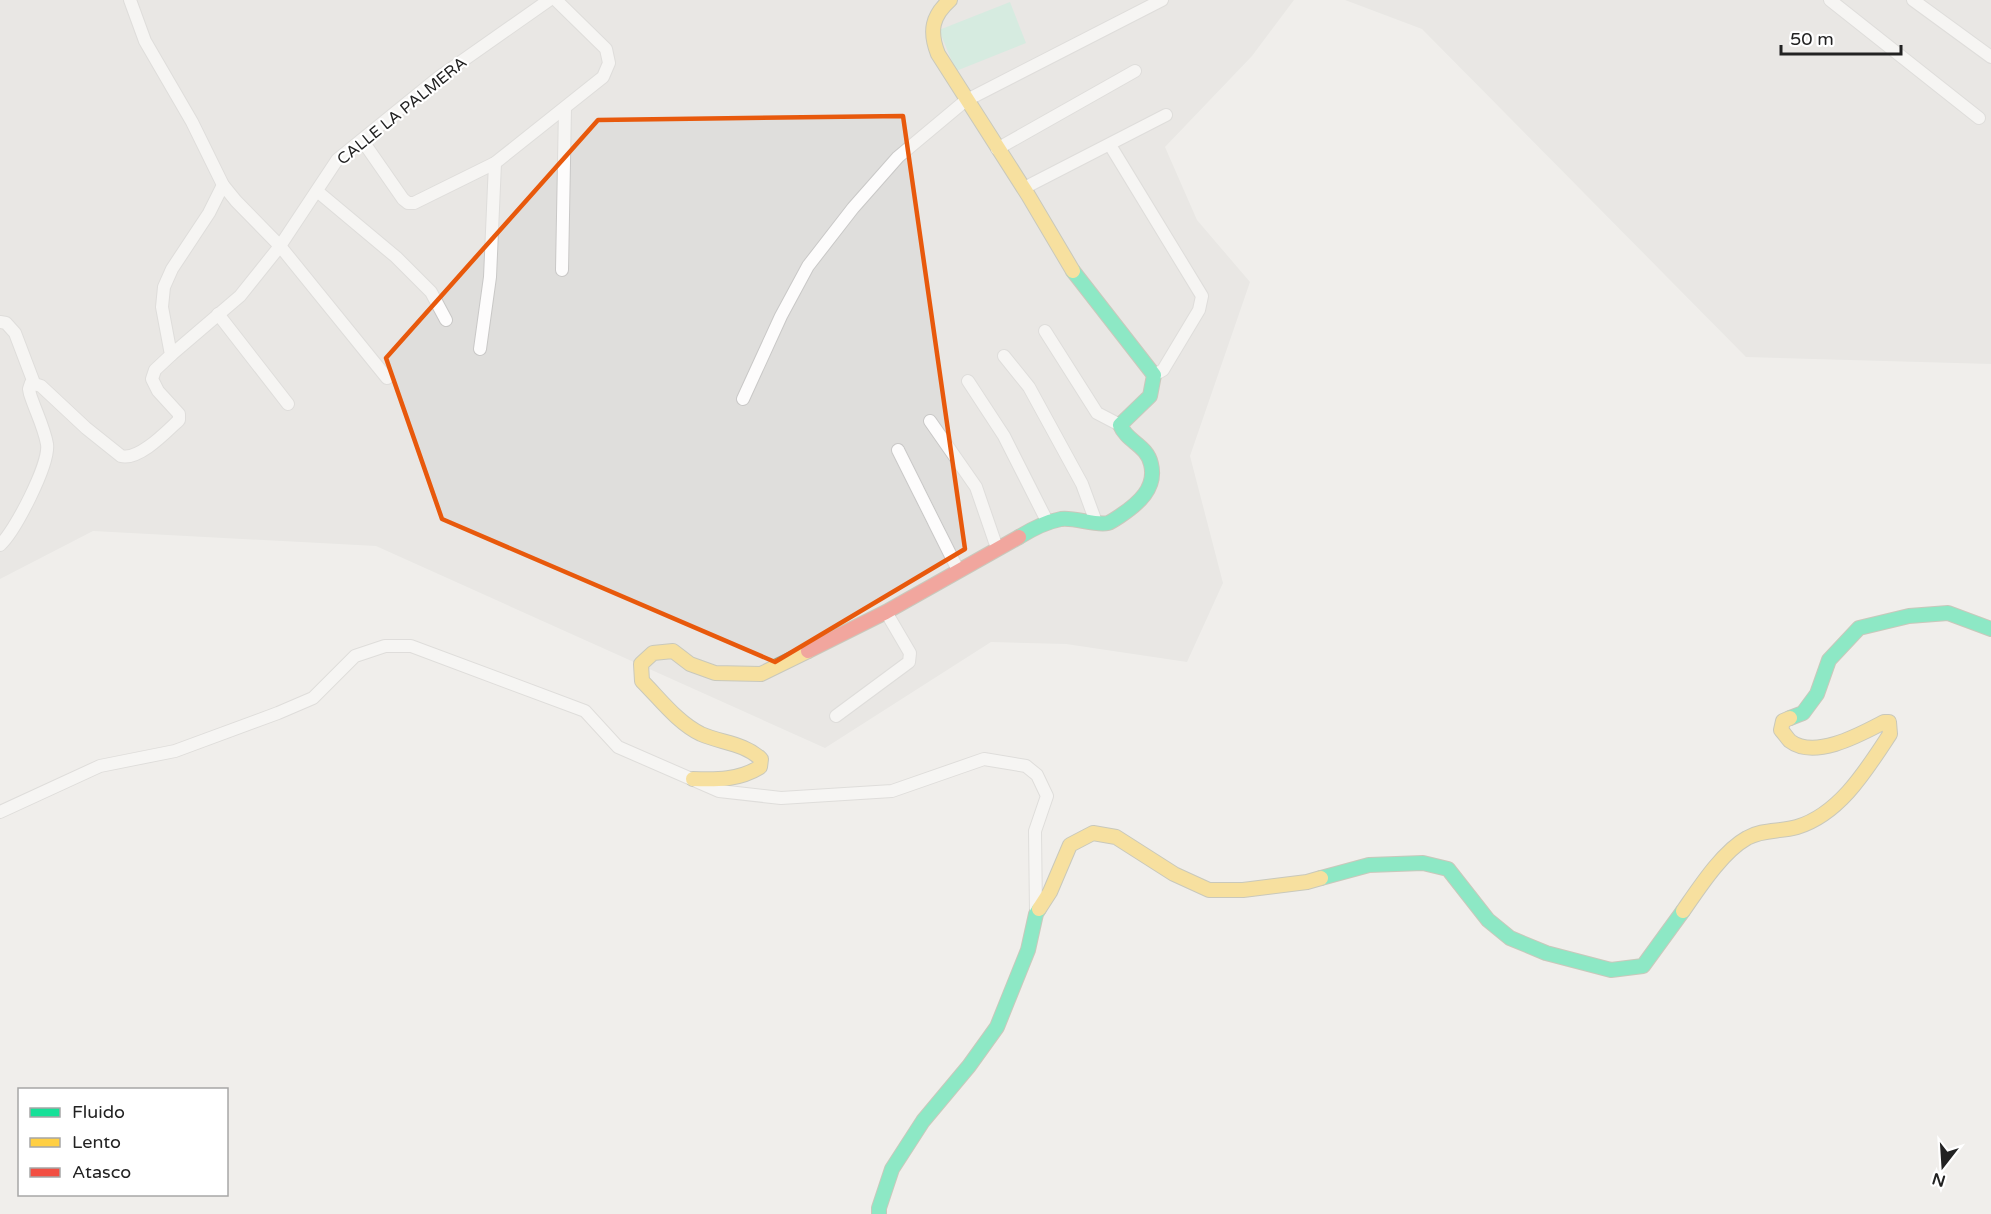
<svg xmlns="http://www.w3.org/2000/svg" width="1991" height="1214" font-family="'Varela Round',sans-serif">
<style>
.residential{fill:#dfdedc}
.pitch{fill:#b7e6d2}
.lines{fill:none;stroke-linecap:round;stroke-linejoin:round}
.street-casing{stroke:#c9c8c7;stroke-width:14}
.fast-casing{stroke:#999a82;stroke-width:16}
.slow-casing{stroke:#999a82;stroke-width:16}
.jam-casing{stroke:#999a82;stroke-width:16}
.street{stroke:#fdfcfc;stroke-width:12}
.fast{stroke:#16e098;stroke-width:14}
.slow{stroke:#ffcf43;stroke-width:14}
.jam{stroke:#f24e42;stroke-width:14}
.marked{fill:none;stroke:#e8590c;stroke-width:4.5;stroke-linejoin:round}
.labels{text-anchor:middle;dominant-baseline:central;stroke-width:4.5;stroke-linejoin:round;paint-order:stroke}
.street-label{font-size:16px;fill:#222;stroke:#fff}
</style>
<rect width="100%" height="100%" fill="#f0eeeb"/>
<g class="residential">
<polygon points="0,0 1294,0 1252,56 1165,147 1197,220 1250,282 1190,456 1223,583 1187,662 1066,644 991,642 825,748 376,546 93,531 0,579"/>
<polygon points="1345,0 1991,0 1991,364 1746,357 1422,29"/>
</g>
<polygon class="pitch" points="1010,2 1026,43 956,71 939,30"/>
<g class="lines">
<defs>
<g id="street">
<polyline points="130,0 145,41 192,122 223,185 236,201 280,246 387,378"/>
<polyline points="1830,0 1979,118"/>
<polyline points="1913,0 1991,57"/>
<polyline points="362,140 403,199 408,203 414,203 495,163 603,77 609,63 606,49 556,0"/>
<polyline points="1110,145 1202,296 1199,310 1163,370 1154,375"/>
<polyline points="997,149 1135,71"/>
<polyline points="1024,188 1166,115"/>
<polyline points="317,191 396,257 431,292 446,320"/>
<polyline points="562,270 565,108"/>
<polyline points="218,314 288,404"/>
<polyline points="0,322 6,323 15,333 34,383"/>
<polyline points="1045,331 1097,413 1120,425"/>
<polyline points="480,349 490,277 495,163"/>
<polyline points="171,355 240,296 280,246 337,160 438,78 549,0"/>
<polyline points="1004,356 1029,387 1082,484 1096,522"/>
<polyline points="968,381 1004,436 1048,523"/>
<polyline points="743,399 781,316 808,266 853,208 898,157 965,101 1162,0"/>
<polyline points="930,421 976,487 997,548"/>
<polyline points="898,450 958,570"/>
<path d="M0 545C15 531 50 464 47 444 44 427 35 410 30 394L29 389 31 383 41 386 86 428 121 456C139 461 167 431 179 420V414L158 391 152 379 155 370 171 355 162 307 164 287 172 269 209 213 223 185"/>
<polyline points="836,716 909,662 910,653 886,612"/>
<polyline points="0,812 100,766 175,751 278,713 313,698 355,656 385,646 411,646 585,711 618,747 719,791 781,798 892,791 984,759 1026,766 1037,775 1047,796 1035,831 1036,913"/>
</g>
<g id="fast">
<path d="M1019 537C1032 529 1045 522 1061 519 1075 517 1095 526 1108 523 1111 522 1117 518 1120 516 1138 504 1157 488 1151 464 1147 445 1127 442 1120 425L1150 396 1154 375 1073 271"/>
<polyline points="1790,718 1803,713 1817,694 1829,660 1859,628 1909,616 1948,613 1991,629"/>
<polyline points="1321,878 1369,865 1423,863 1448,869 1488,920 1510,938 1546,953 1611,970 1643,966 1683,911"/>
<polyline points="879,1214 879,1208 892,1169 923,1121 969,1066 997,1027 1028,950 1036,914 1039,909"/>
</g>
<g id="slow">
<path d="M950 0C932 16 929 31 938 54L1028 195 1073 271"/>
<path d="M693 779C717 780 739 780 760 767L761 759C744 743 722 743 701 734 678 723 660 699 642 681L641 664 653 653 673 651 690 664 715 673 761 674 808 651"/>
<polyline points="1039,909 1050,892 1070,845 1093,833 1116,837 1174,874 1209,890 1243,890 1307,882 1321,878"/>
<path d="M1683 911C1699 888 1722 852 1747 838 1762 829 1780 832 1797 827 1840 814 1867 769 1890 734L1889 722H1884C1861 734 1815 760 1790 741 1787 738 1784 733 1781 730L1783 721 1790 718"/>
</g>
<polyline id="jam" points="808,651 886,612 1019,537"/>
</defs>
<use href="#street" class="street-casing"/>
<use href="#fast" class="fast-casing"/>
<use href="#slow" class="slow-casing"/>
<use href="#jam" class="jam-casing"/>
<use href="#street" class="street"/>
<use href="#fast" class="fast"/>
<use href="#slow" class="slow"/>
<use href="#jam" class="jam"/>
</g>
<path d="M0 0H1991V1214H0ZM903 116 965 549 775 662 442 519 386 358 598 120Z" fill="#f0eeeb" fill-opacity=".55" fill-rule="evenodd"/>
<path class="marked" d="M903 116 965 549 775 662 442 519 386 358 598 120Z"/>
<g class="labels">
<g class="street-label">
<text transform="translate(402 111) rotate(-39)">CALLE LA PALMERA</text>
</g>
</g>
<rect x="18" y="1088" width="210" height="108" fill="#ffffff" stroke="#a7a7a7" stroke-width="1.5"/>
<rect x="30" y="1108" width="30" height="9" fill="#16e098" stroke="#a7a7a7" stroke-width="1.5"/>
<text x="72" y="1118" font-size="18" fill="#222222">Fluido</text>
<rect x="30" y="1138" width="30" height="9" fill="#ffcf43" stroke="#a7a7a7" stroke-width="1.5"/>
<text x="72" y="1148" font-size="18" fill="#222222">Lento</text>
<rect x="30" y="1168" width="30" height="9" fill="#f24e42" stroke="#a7a7a7" stroke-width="1.5"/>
<text x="72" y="1178" font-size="18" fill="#222222">Atasco</text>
<g transform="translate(1943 1166) rotate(197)" stroke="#ffffff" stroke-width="4.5" paint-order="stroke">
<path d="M0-4.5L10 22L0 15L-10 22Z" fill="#222222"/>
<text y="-9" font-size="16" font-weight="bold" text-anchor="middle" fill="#222222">N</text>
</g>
<path d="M1781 45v9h120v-9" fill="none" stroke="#222222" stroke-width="3"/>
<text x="1790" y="45" font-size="18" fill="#222222" stroke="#ffffff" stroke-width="4.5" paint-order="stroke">50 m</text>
</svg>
